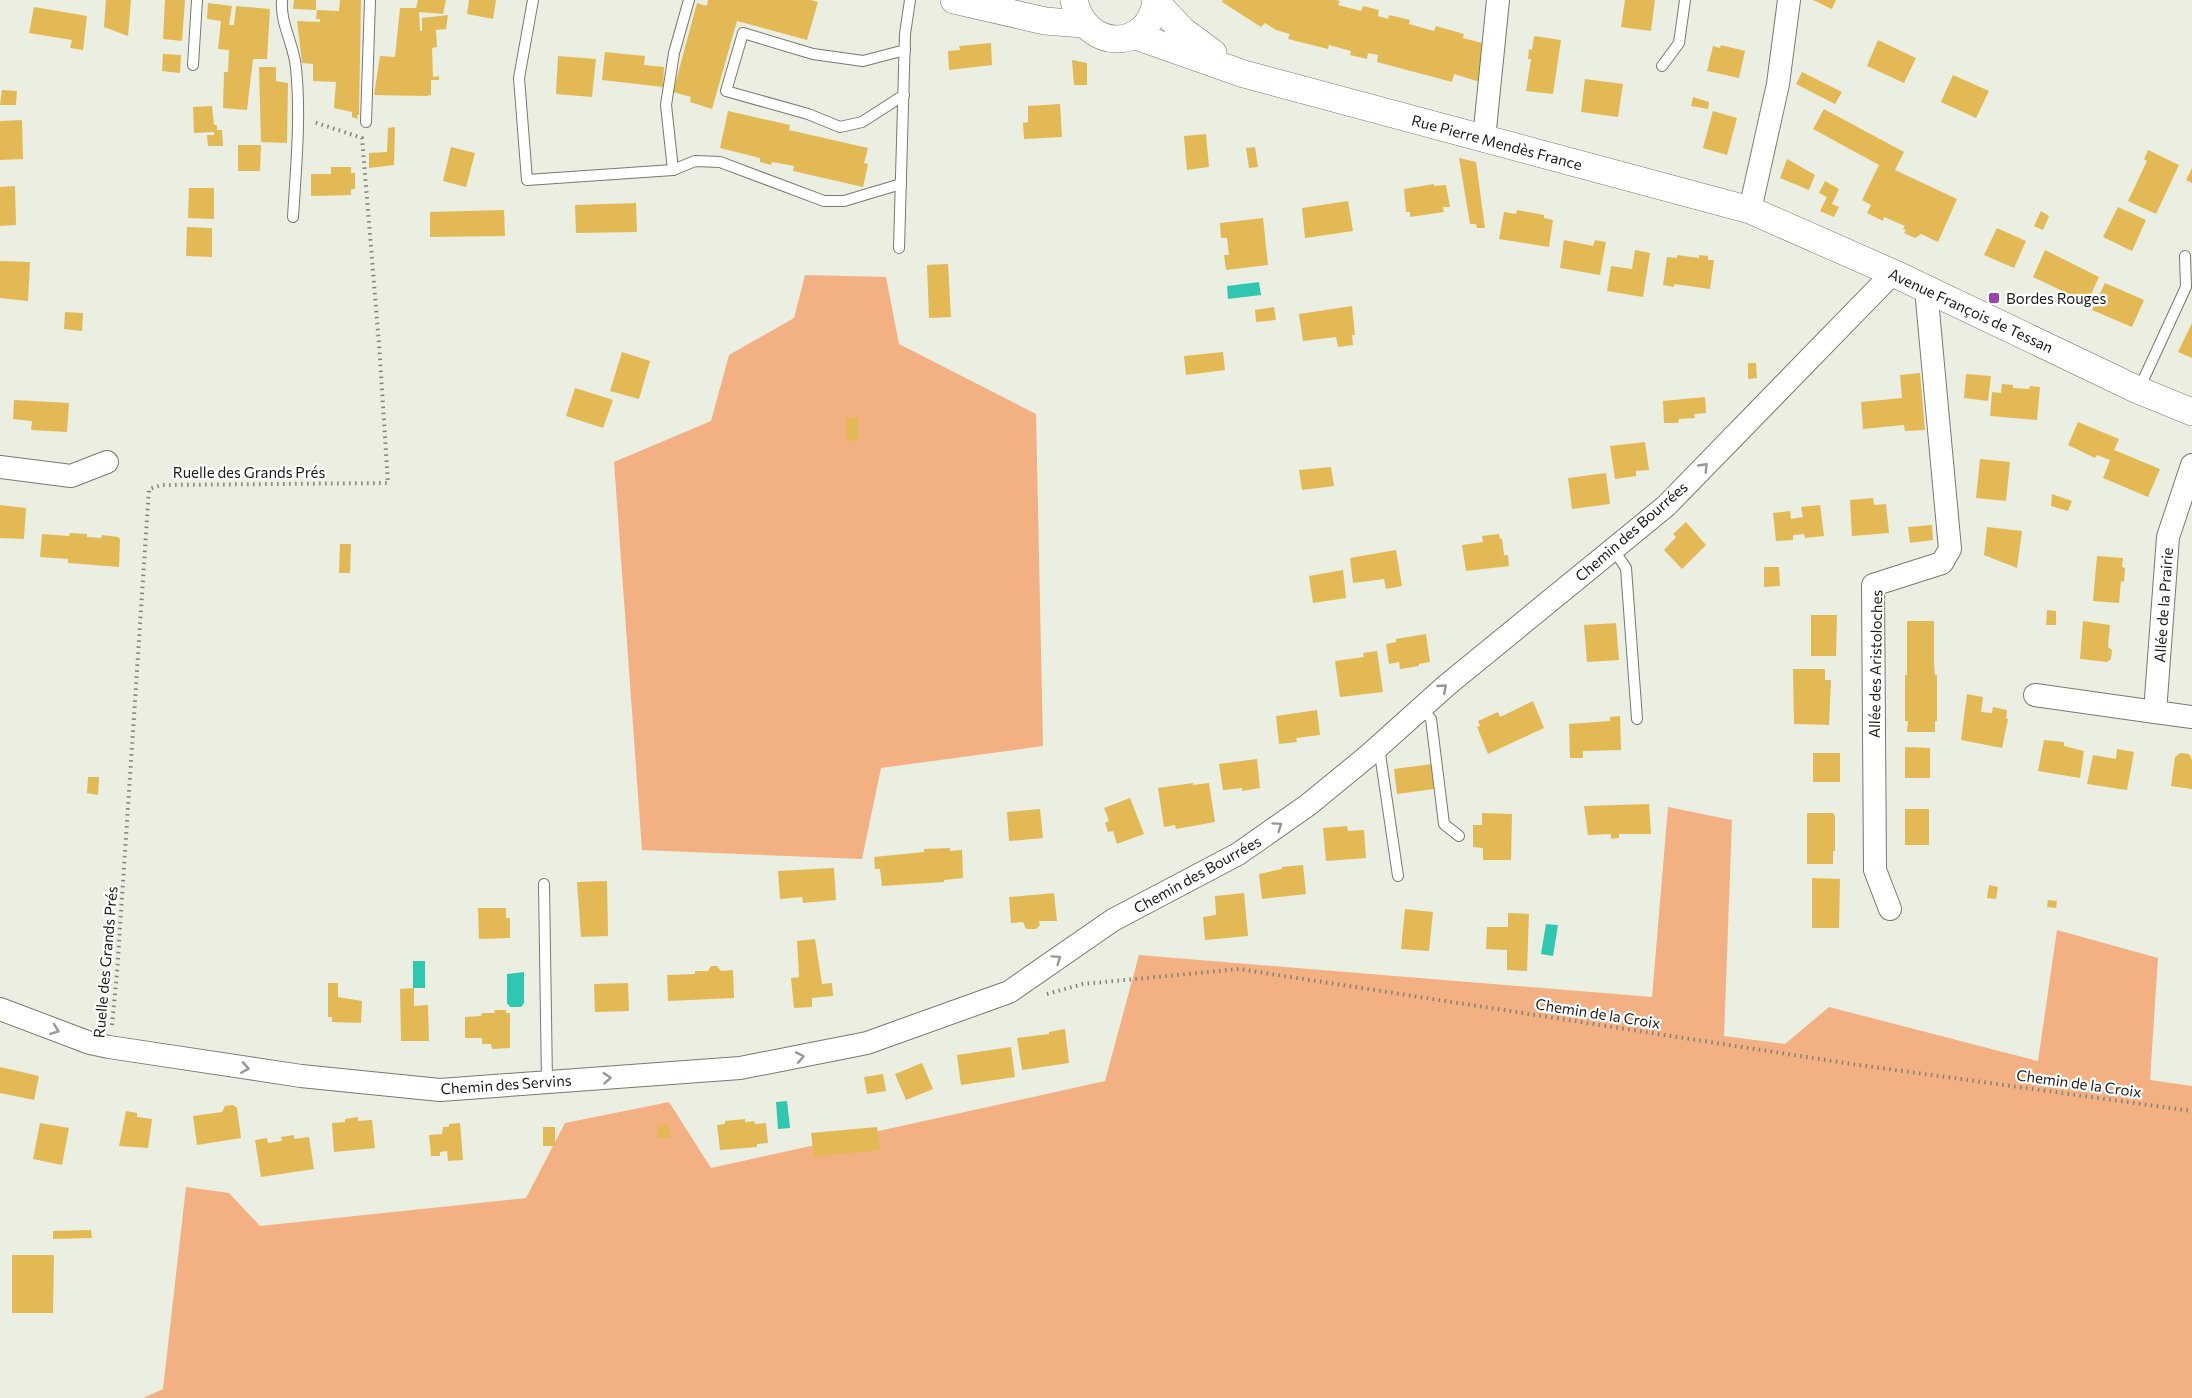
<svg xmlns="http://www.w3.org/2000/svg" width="2192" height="1398" font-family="Commissioner,sans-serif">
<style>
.green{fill:#f3b082}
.water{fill:#2fc7b0}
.building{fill:#e2b955}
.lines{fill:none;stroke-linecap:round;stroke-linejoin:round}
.service-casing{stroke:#777a6e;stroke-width:12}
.minor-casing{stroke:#777a6e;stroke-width:24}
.tertiary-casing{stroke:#777a6e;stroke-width:28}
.path{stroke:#808379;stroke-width:4;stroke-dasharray:1.5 4.5;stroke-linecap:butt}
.service{stroke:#fff;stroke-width:10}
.minor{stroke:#fff;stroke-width:22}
.tertiary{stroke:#fff;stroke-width:27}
.oneway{stroke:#989896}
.poi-dot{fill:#9d41ab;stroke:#fff;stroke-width:2}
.labels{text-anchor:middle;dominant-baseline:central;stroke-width:4.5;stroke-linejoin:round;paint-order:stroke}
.street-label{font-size:15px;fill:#1a1b16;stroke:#fff}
.poi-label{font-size:15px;fill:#1a1b16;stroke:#fff;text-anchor:start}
</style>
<rect width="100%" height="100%" fill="#ebefe1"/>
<g class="green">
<polygon points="805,275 886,277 899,344 1036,414 1043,746 881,768 862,859 642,850 614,462 711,421 729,355 794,318"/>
<polygon points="1668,807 1732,820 1724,1036 1785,1044 1829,1007 2038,1061 2057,930 2158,958 2150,1080 2192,1086 2192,1398 143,1398 163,1389 186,1187 229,1193 260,1226 526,1198 565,1123 669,1102 711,1168 1105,1081 1139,955 1652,997"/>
</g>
<g class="water">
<polygon points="1259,282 1261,295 1228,299 1227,286"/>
<polygon points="1546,924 1558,925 1553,956 1541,954"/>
<rect x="413" y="961" width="12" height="27"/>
<polygon points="524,972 524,1003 521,1007 510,1007 507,1003 507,974"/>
<polygon points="787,1101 790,1128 778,1129 776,1102"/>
</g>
<g class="building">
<polygon points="106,0 131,0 128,36 104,27"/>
<polygon points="165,0 185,0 182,41 163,39"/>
<polygon points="294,0 316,0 316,10 293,9"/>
<polygon points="340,0 361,0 359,115 357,115 358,119 352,117 352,112 334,108 336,82 313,81 313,64 302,63 297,21 320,22 320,19 316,19 317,10 339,11"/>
<polygon points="418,0 446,0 443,14 419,12 420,31 422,31 422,18 448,15 446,29 436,30 437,47 432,48 433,77 439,76 439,80 431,80 431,95 426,96 374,95 380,56 395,57 400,8 416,8"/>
<polygon points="469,0 496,0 493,19 467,14"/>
<polygon points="708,0 811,0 818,2 807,40 737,21 712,109 690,102 691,97 673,92 697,3 707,6"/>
<polygon points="1223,0 1336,0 1340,1 1338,5 1361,11 1363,6 1379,10 1378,16 1388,19 1389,15 1410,20 1409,24 1434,31 1436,26 1464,34 1463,38 1486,44 1480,82 1454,74 1452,82 1377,62 1378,55 1368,53 1367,59 1350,55 1351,51 1329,45 1328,49 1288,39 1290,34 1276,30 1265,23 1261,27 1222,2"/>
<polygon points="1625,0 1655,0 1651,31 1621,27"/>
<polygon points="1813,0 1836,0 1832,9"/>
<polygon points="208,3 232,6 229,25 234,25 236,6 270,9 267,59 253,59 247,110 223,108 224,72 228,72 229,50 218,49 221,21 207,19"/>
<polygon points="34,7 87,16 83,50 70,48 72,40 29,33"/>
<polygon points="1534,36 1561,40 1553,94 1526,91 1531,59 1528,59 1529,49 1532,50"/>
<polygon points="1878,40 1916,58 1904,83 1867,66"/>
<polygon points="991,43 992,65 949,70 948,51 960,50 959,46"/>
<polygon points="1721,45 1745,51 1739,78 1707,71 1713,46 1720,48"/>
<polygon points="605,52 645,56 644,65 664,67 663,87 602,80"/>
<polygon points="163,54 181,55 180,73 162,71"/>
<polygon points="558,56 596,59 592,97 556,94"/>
<polygon points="1072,60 1087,63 1087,85 1074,85"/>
<polygon points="259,67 276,67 276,81 288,83 287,143 261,142"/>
<polygon points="1802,72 1842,92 1835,104 1796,84"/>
<polygon points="1953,75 1989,91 1976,118 1941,102"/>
<polygon points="1585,79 1623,84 1618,117 1581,112"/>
<polygon points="2,90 17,91 16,105 0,105"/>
<polygon points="1693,97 1709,102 1708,109 1691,106"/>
<polygon points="1060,104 1062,137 1024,139 1023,123 1028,122 1028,106"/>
<polygon points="212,106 214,125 217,125 217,130 222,130 223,146 208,146 207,135 214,135 214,132 194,133 193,107"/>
<polygon points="1824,109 1904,152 1895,170 1957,199 1938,242 1921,234 1915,238 1904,233 1906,230 1903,229 1905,226 1884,217 1883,221 1867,213 1871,205 1862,200 1879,165 1813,129"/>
<polygon points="728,111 790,125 789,130 868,148 864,163 868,164 863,187 793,171 794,166 772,162 771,165 760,162 760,158 720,148"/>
<polygon points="1713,111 1737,118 1727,155 1703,148"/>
<polygon points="22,120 23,159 0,160 0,121"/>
<polygon points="395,127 394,165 369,168 369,153 387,152 388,128"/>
<polygon points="1206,134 1209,167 1187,170 1184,136"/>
<polygon points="238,145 261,145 260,171 238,171"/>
<polygon points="451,147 475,153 466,187 443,181"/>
<polygon points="1255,147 1258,167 1249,168 1246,148"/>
<polygon points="2148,150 2179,165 2156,214 2128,201 2147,161 2144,159"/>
<polygon points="1459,158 1476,162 1485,228 1477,228 1476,224 1470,224"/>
<polygon points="1787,159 1815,175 1809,190 1780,178"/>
<polygon points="331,167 351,167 351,173 355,173 355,189 351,189 351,195 311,196 311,174 331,174"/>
<polygon points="2192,168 2192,183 2186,180"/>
<polygon points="1825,181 1839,189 1832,204 1839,207 1834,217 1820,211 1827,197 1819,193"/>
<polygon points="1434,184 1434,186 1446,185 1450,207 1443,207 1444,212 1410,217 1410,212 1406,212 1404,189"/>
<polygon points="15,186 16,225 0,226 0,187"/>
<polygon points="189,188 214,188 214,219 188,218"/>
<polygon points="1348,201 1353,231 1305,238 1302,208"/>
<polygon points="636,203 637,232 576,233 575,205"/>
<polygon points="2118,207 2146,220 2132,251 2103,237"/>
<polygon points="504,210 505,236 430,237 430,212"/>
<polygon points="1517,210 1544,215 1544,218 1553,220 1549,247 1499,239 1504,212 1516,214"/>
<polygon points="2041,211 2049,216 2043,230 2034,226"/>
<polygon points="1263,218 1268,265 1226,270 1224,255 1229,255 1227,238 1221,238 1220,223"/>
<polygon points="187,227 212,228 212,257 186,256"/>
<polygon points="1997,228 2026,241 2014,268 1984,255"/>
<polygon points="1564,240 1593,246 1595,240 1606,242 1600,275 1560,268"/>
<polygon points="1635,250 1650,253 1643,297 1607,291 1611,266 1632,269"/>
<polygon points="2045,250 2099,277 2088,301 2078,296 2077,298 2033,277"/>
<polygon points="1677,255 1699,258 1699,255 1708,256 1708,260 1714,260 1710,289 1674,284 1674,287 1663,285 1667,257 1677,258"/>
<polygon points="0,261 30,262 28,301 0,298"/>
<polygon points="948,264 951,317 929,318 927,265"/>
<polygon points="2105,283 2144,300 2132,327 2092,310"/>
<polygon points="1352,306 1355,335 1352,335 1353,345 1338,347 1336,337 1303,341 1299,314"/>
<polygon points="1274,307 1276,320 1256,322 1255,310"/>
<polygon points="65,312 83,313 82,331 64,329"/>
<polygon points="2192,323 2192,358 2178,352"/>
<polygon points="622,352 650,361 639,399 610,391"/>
<polygon points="1223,352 1225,370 1186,375 1184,356"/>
<polygon points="1748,363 1756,363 1757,378 1748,379"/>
<polygon points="1920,373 1925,430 1905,431 1904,425 1863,429 1861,402 1902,398 1900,375"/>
<polygon points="1966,374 1991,376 1988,401 1964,398"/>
<polygon points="2002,384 2013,385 2013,388 2029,389 2030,386 2040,387 2037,420 1990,416 1992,392 2001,393"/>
<polygon points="575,388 613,400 603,428 566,416"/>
<polygon points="1705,397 1706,413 1694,414 1695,418 1679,419 1678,423 1664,423 1663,401"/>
<polygon points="14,400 69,403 67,432 31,430 32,421 13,419"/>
<polygon points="858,417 859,440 847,441 845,418"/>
<polygon points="2078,422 2119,439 2114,450 2160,469 2148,497 2103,478 2110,460 2097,455 2095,458 2068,445"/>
<polygon points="1645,442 1649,470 1636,471 1636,476 1615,479 1610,446"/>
<polygon points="1980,459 2010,462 2006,501 1976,498"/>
<polygon points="1331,467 1334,486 1302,490 1299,470"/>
<polygon points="1606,473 1610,504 1572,509 1568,478"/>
<polygon points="2052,494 2072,501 2068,511 2051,506"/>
<polygon points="1873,498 1874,505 1886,504 1889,533 1852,536 1850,500"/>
<polygon points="0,505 26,508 24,539 0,538"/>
<polygon points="1820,505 1824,536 1805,538 1804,534 1793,535 1793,540 1776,541 1773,513 1790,511 1791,519 1803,517 1801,507"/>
<polygon points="1686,522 1706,545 1682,569 1664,550 1676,537 1673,534"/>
<polygon points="1932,525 1933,540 1910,543 1908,527"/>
<polygon points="1987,527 2022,531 2017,568 1984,555"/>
<polygon points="70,533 87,534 87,537 101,538 102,535 118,537 120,539 119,567 68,563 68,559 40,557 42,534 69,536"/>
<polygon points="1499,534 1500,539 1502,539 1504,555 1508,555 1509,566 1466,571 1462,545 1483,542 1482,536"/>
<polygon points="340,544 351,544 350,573 339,573"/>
<polygon points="1396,550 1402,586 1386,589 1384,579 1353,583 1350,558"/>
<polygon points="2097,556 2123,558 2122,567 2125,568 2124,582 2121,581 2119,603 2093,601"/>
<polygon points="1764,567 1779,567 1780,586 1764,587"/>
<polygon points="1343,570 1346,598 1313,603 1309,576"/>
<polygon points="2047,610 2056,611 2056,625 2046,625"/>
<polygon points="1811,615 1837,615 1836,656 1811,656"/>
<polygon points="1907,621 1934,621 1934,664 1935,675 1937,675 1937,721 1935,721 1935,732 1907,732 1908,721 1905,721 1905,675 1907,675"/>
<polygon points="2083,621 2110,625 2108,647 2112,650 2111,659 2107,662 2080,659"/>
<polygon points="1616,623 1619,660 1587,662 1584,625"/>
<polygon points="1426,634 1430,662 1419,664 1419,666 1400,669 1399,662 1389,664 1386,644 1396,642 1396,639"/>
<polygon points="1377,651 1383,692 1340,697 1335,661 1364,657 1363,653"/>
<polygon points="1793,669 1825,669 1825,680 1831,680 1829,725 1794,724"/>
<polygon points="1967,694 1983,697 1981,712 1992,713 1993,707 2007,710 2006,719 2008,719 2002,748 1961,740"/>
<polygon points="1533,701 1544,728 1488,754 1477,727 1480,726 1478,721 1498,712 1500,717"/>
<polygon points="1317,710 1320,735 1296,738 1297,742 1279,744 1276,716"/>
<polygon points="1620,716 1621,750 1583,751 1583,758 1570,758 1569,724 1610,721 1610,717"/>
<polygon points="2044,740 2064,742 2064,746 2084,751 2080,778 2038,771"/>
<polygon points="1905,747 1930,748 1930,778 1905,778"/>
<polygon points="2117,749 2134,752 2127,790 2087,784 2093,755 2116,759"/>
<rect x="1813" y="753" width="27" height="29"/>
<polygon points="2180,753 2189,754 2192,760 2192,789 2171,786 2175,757"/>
<polygon points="1257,759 1260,788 1242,791 1242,788 1223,790 1219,764"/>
<polygon points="1432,764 1434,789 1397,794 1394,769"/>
<polygon points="88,777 99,777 98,795 87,793"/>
<polygon points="1193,783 1193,785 1209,783 1215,822 1176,829 1175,825 1164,827 1158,788"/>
<polygon points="1130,798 1144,834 1117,844 1113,831 1108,832 1105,823 1109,821 1104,808"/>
<polygon points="1649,804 1651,834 1619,834 1619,838 1611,839 1611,834 1588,835 1584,806"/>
<polygon points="1040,809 1043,838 1009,841 1007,812"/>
<rect x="1905" y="809" width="24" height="36"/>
<polygon points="1482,813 1512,814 1511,860 1483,860 1483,848 1473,847 1473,825 1482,825"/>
<polygon points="1807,813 1833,813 1835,816 1835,851 1833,851 1833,864 1807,864"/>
<polygon points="1347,826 1348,831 1364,830 1366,858 1326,861 1323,828"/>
<polygon points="950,848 950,851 962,850 963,878 944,880 944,882 882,886 880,869 875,869 874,857 924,852 924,849"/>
<polygon points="1303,865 1306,894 1262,899 1259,874 1282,869 1282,867"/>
<polygon points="834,868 836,900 803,903 802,897 780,899 778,871"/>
<polygon points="1812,878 1840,879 1839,928 1812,928"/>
<polygon points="607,881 608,936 581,937 577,882"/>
<polygon points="1989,885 1998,887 1996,899 1987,898"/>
<polygon points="1054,893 1057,921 1039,921 1040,925 1036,929 1026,929 1023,922 1011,923 1009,897"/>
<polygon points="1244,893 1248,936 1205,940 1203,917 1216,915 1215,896"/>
<polygon points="2048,900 2057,901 2056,908 2047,907"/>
<polygon points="478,908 506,908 506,918 510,918 510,938 479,939"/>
<polygon points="1405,909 1433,912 1429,951 1401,949"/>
<polygon points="1508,913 1529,914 1527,971 1507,970 1507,950 1486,949 1487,927 1508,927"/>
<polygon points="815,939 822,984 832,983 833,996 812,998 812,1007 794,1008 791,978 799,977 797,941"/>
<polygon points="711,966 717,966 721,971 733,970 734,998 668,1001 667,975 695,974 695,971 708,971"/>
<polygon points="328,983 338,983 338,997 362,1001 361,1023 332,1022 332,1017 328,1017"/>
<polygon points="628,983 629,1011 595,1012 594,984"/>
<polygon points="414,988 414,1006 428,1005 429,1041 401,1041 400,989"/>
<polygon points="495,1010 506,1010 506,1013 510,1013 510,1048 492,1049 491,1044 482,1044 482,1038 465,1038 465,1017 481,1016 482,1013 494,1013"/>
<polygon points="1065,1029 1069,1063 1022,1070 1017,1038 1049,1034 1049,1032"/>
<polygon points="1011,1047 1015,1077 961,1085 957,1055"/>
<polygon points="922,1063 933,1089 906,1100 895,1074"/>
<polygon points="0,1067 39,1076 34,1100 0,1093"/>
<polygon points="883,1074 886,1091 867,1094 864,1077"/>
<polygon points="233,1105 237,1108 241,1138 197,1145 193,1116 222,1112 225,1106"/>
<polygon points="126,1111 137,1113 137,1117 152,1119 148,1148 119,1146"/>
<polygon points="358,1117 358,1121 372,1120 375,1148 334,1152 332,1123 345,1122 345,1119"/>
<polygon points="745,1119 745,1122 754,1121 755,1124 766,1123 768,1143 757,1144 757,1147 720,1150 717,1125 725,1124 725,1121"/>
<polygon points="40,1123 69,1128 62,1165 33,1159"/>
<polygon points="460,1123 463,1160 448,1161 447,1151 440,1152 440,1156 431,1156 429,1135 442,1134 443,1127 449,1127 449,1124"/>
<polygon points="657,1125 668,1125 670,1137 658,1139"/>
<rect x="543" y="1127" width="12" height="19"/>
<polygon points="877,1127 880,1150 814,1157 811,1133"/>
<polygon points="294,1135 294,1139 309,1137 314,1169 261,1177 255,1140 267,1138 268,1143 282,1141 281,1137"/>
<polygon points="91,1230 92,1238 53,1239 53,1231"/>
<polygon points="12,1255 54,1255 53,1313 12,1313"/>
</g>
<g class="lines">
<defs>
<g id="service">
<path d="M282 0C280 24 294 44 296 68 301 117 296 167 293 217"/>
<polyline points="533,0 519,78 527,180 673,170"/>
<polyline points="689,0 674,53 666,105 673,170 695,161 720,162 824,201 844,201 901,184"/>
<polyline points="193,65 197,0"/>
<polyline points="1662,66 1679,43 1685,0"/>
<polyline points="904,95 862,122 840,127 808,114 726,91 743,33 813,54 863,61 905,50"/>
<polyline points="366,122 370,0"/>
<polyline points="899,248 905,34 910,0"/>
<polyline points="2139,389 2186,287 2185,256"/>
<polyline points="1613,549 1626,568 1637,719"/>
<polyline points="1421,708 1431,719 1444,824 1459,836"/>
<polyline points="1379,747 1398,876"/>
<polyline points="544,884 547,1082"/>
</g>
<g id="minor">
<polyline points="1484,139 1498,0"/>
<polyline points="1750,210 1778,84 1789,0"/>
<polyline points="2192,465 2168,537 2155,712 2192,717"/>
<polyline points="0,467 71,476 107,462"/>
<polyline points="2035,695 2155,712"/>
<polyline points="1890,909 1875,870 1873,585 1942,563 1950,549 1926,289"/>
<polyline points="0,1009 90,1043 109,1047 301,1076 440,1090 740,1068 867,1043 1009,992 1113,920 1238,854 1308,805 1369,755 1447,685 1666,506 1893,273"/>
</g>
<g id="tertiary">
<polyline points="954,0 1045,21 1083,24"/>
<path d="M1074 0C1085 52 1150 52 1156 0"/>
<polyline points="1156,2 1182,30 1213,53"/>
<polyline points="1133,35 1244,74 1750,210 1893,273 2138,390 2192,412"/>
</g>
</defs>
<use href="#service" class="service-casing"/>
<use href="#minor" class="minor-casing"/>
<use href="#tertiary" class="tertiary-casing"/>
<g class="path">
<polyline points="1047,994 1083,984 1239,969 1845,1063 2192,1111"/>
<polyline points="112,1025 117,973 149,489 162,485 388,483 379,344 362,138 314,122"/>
</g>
<use href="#service" class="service"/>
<use href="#minor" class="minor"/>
<use href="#tertiary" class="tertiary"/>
</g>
<defs><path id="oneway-chevron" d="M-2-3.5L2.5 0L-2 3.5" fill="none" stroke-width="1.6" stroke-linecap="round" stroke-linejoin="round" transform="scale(1.5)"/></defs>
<g class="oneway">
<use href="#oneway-chevron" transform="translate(1704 467) rotate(-46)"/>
<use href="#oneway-chevron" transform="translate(1443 688) rotate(-41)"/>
<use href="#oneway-chevron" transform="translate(1278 826) rotate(-35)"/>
<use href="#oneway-chevron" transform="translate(1057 959) rotate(-35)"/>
<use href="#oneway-chevron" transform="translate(55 1030) rotate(21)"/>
<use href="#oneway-chevron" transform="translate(800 1057) rotate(-11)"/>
<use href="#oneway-chevron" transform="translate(245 1068) rotate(9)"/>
<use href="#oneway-chevron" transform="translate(607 1078) rotate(-4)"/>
</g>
<rect class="poi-dot" x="1988" y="292" width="12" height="12" rx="3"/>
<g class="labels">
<g class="street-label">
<text transform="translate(1497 142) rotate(15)">Rue Pierre Mendès France</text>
<text transform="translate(1971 310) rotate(25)">Avenue François de Tessan</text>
<text x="249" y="472">Ruelle des Grands Prés</text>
<text transform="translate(1631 531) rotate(-41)">Chemin des Bourrées</text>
<text transform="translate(2163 605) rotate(-86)">Allée de la Prairie</text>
<text transform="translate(1875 664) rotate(-89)">Allée des Aristoloches</text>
<text transform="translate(1197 874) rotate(-29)">Chemin des Bourrées</text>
<text transform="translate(105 962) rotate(-85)">Ruelle des Grands Prés</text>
<text transform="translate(1598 1013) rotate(9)">Chemin de la Croix</text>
<text transform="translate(2079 1083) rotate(8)">Chemin de la Croix</text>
<text transform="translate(506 1084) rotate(-4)">Chemin des Servins</text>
</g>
<g class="poi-label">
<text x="2006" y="298">Bordes Rouges</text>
</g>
</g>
</svg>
